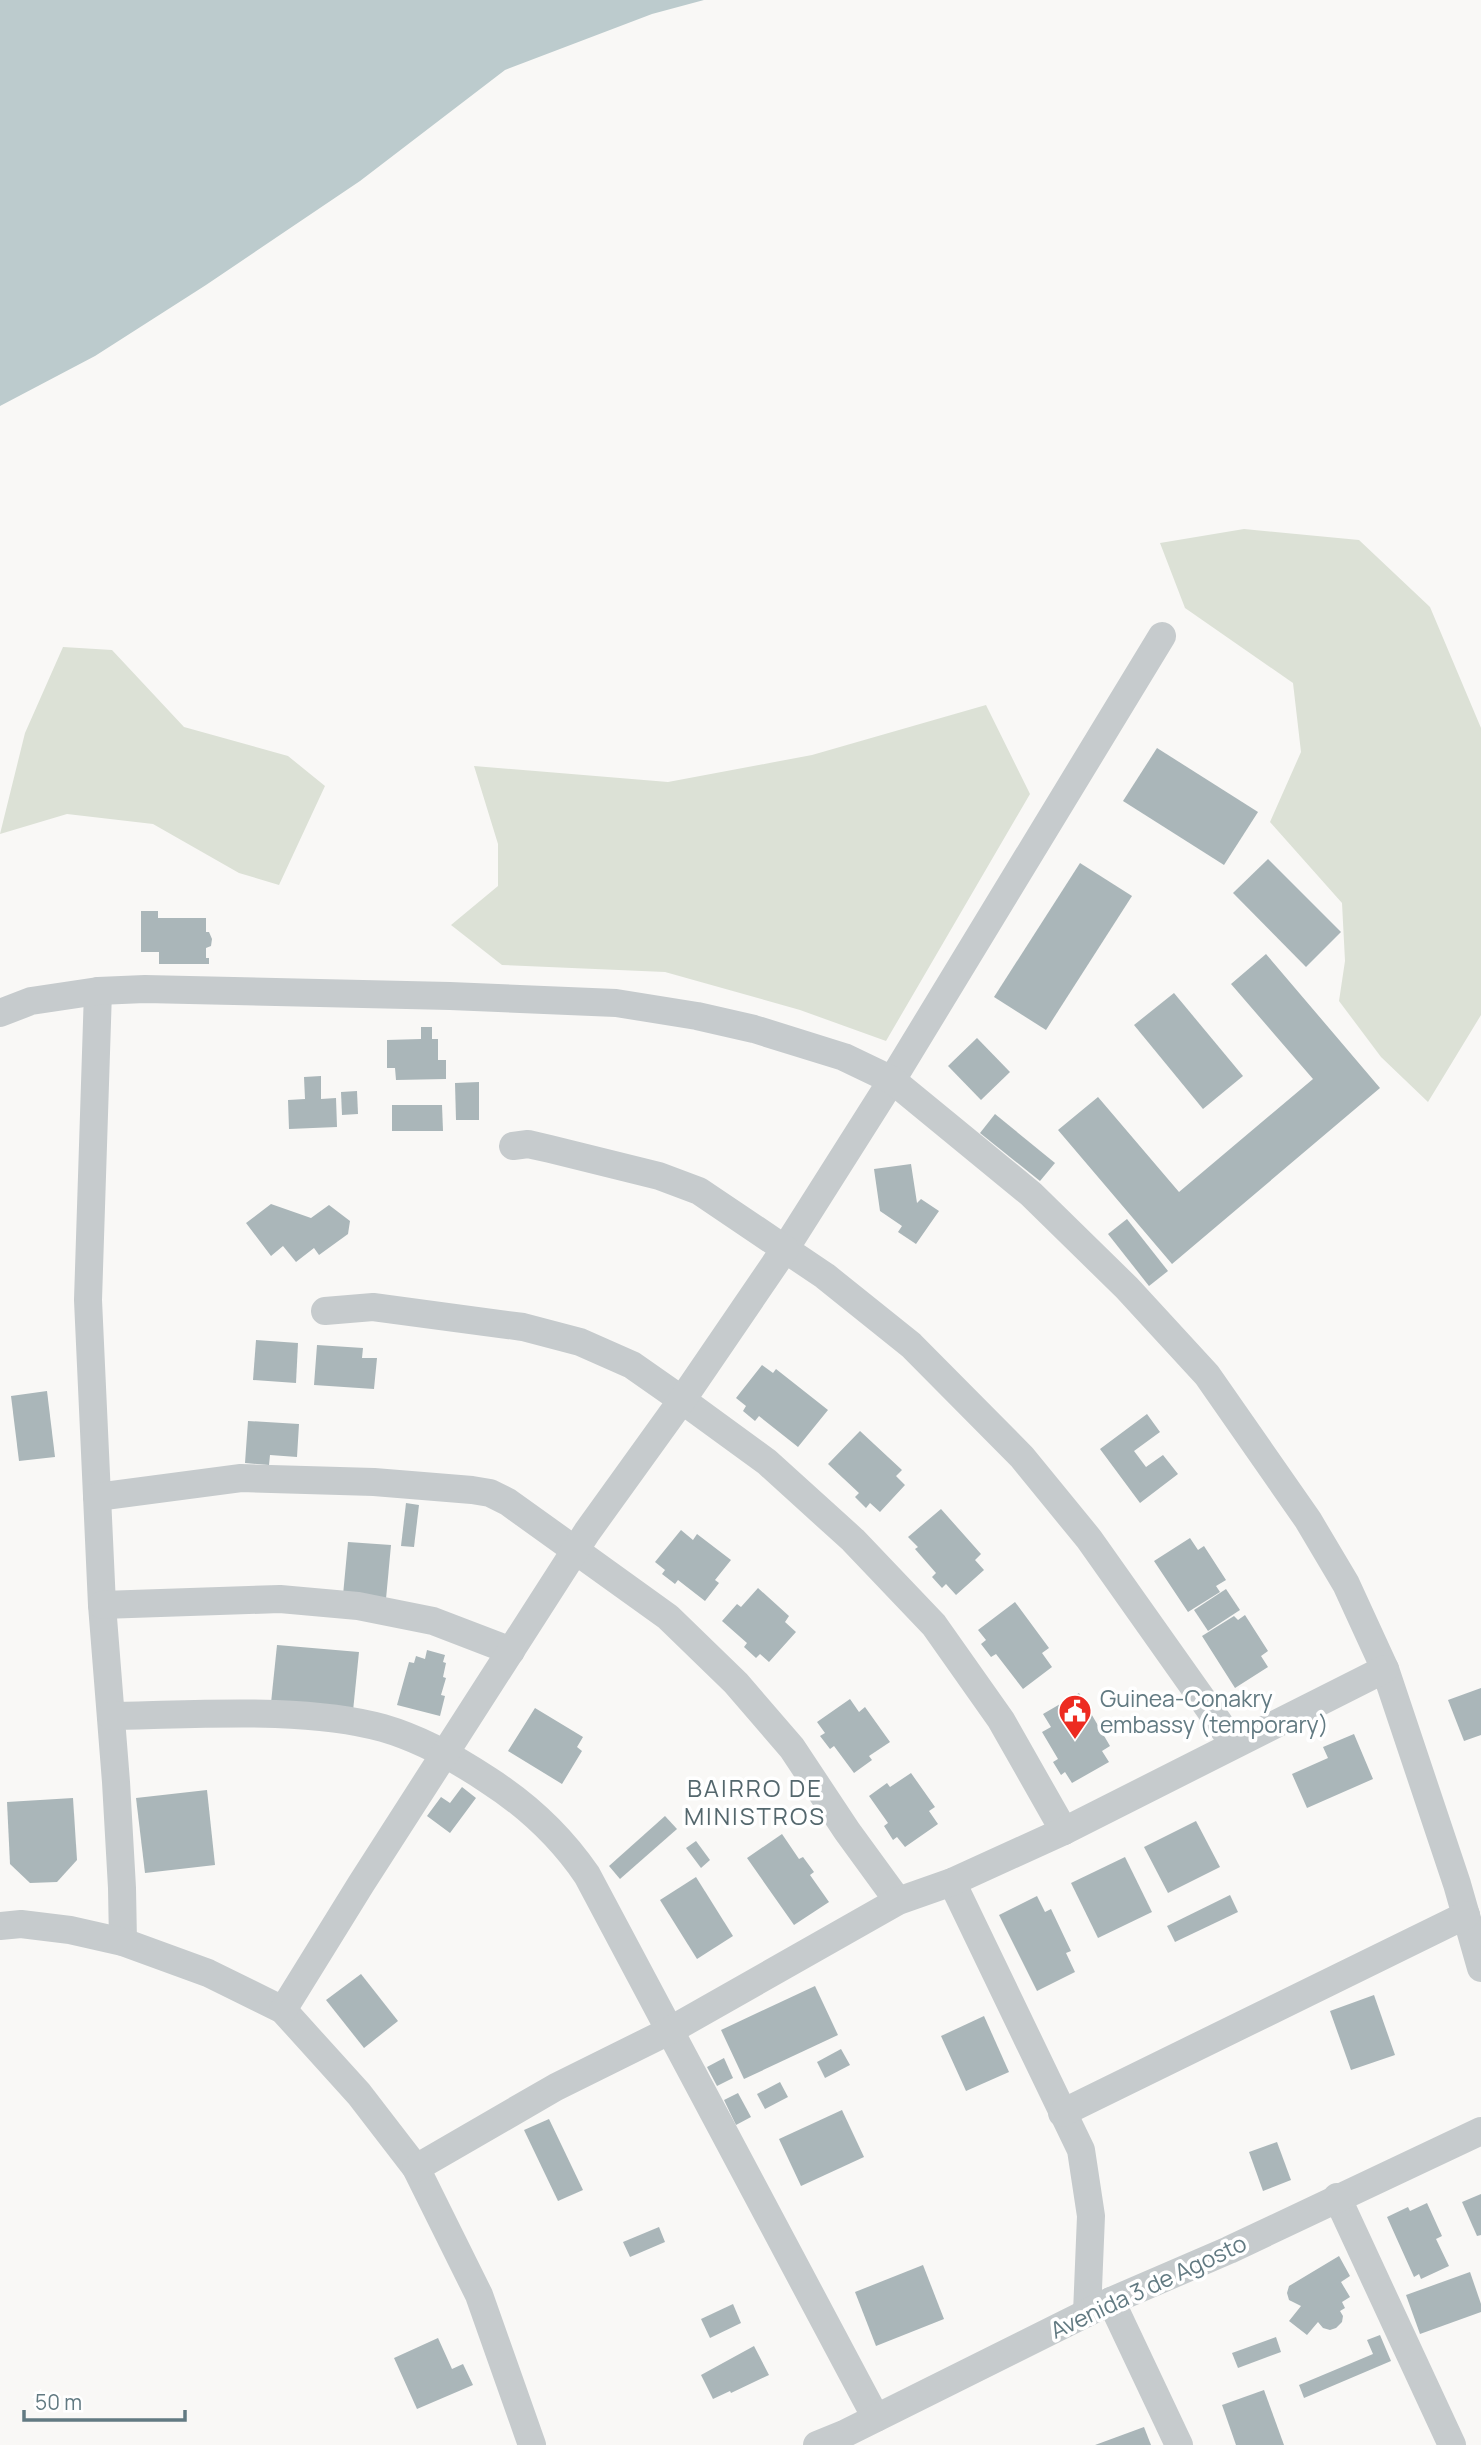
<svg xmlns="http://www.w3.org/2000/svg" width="1481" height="2445" font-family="Manrope,sans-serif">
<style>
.green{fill:#dce1d6}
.water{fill:#bccbcd}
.building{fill:#aab6b9}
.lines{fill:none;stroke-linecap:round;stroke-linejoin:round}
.minor{stroke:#c6cbcd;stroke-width:28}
.labels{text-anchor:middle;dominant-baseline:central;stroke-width:7;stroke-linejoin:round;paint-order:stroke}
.poi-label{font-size:23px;fill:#627a82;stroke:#fff;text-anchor:start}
.street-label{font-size:23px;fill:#627a82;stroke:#fff}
.neighbourhood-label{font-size:24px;letter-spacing:2px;fill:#54676d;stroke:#fff}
</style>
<rect width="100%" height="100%" fill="#f9f8f6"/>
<g class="green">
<polygon points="1244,529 1359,540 1430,607 1481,728 1481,1015 1428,1102 1381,1057 1339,1001 1345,961 1342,903 1270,822 1301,752 1293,683 1185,608 1160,543"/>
<polygon points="63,647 112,650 184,727 288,756 325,786 279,885 239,873 153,824 67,814 0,834 25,733"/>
<polygon points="986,705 1030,794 886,1041 800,1010 665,972 502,965 451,925 498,886 498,844 474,766 668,782 812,755"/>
</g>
<polygon class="water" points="0,0 704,0 652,14 505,70 360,181 206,285 95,356 0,406"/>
<g class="building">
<polygon points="1157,748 1258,812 1224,865 1123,801"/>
<polygon points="1268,859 1341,932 1306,967 1233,893"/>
<polygon points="1080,863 1132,896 1046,1030 994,997"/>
<polygon points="141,911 158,911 158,918 206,918 206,932 209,932 212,939 211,946 206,948 206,958 209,958 209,964 159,964 159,952 141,952"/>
<polygon points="1266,954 1380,1088 1172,1264 1058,1130 1098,1097 1179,1192 1313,1079 1231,984"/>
<polygon points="1174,993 1243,1076 1203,1109 1134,1025"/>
<polygon points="421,1027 432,1027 432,1039 438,1039 438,1060 446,1060 446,1079 396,1080 395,1068 387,1068 387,1040 421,1039"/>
<polygon points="977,1038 1010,1072 981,1100 948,1066"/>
<polygon points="321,1076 321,1099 336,1098 337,1127 289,1129 288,1100 305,1099 304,1077"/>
<polygon points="479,1082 479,1120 456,1120 455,1083"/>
<polygon points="357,1091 358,1114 342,1115 341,1092"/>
<polygon points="392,1105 442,1105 443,1131 392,1131"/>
<polygon points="995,1114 1055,1163 1040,1181 980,1133"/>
<polygon points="911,1164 917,1203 921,1199 939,1211 916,1244 898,1232 902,1226 880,1211 874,1169"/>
<polygon points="271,1204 311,1218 329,1205 350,1221 348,1234 319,1255 314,1248 296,1262 283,1246 271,1256 246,1223"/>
<polygon points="1127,1219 1168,1271 1149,1286 1108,1234"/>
<polygon points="256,1340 298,1343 296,1383 253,1380"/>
<polygon points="317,1345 363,1348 362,1358 377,1358 374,1389 314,1385"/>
<polygon points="762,1365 773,1373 776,1369 828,1410 798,1447 759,1416 755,1421 743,1411 746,1406 736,1398"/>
<polygon points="47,1391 55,1457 19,1461 11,1396"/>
<polygon points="1147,1414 1160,1432 1134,1451 1146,1467 1163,1455 1178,1474 1140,1503 1100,1449"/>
<polygon points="248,1421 299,1424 297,1457 270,1455 269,1465 245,1463"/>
<polygon points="860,1431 902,1470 896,1476 905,1485 880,1512 870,1503 866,1508 855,1497 859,1493 828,1464"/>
<polygon points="406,1503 419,1505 414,1547 401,1546"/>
<polygon points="941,1509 981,1554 975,1560 984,1570 956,1595 946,1584 942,1588 932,1577 936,1573 915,1549 918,1547 908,1537"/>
<polygon points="681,1530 693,1540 697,1534 731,1560 715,1580 719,1583 705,1601 678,1580 675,1584 662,1574 665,1570 655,1562"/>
<polygon points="1190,1538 1198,1550 1204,1546 1226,1580 1216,1586 1220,1592 1188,1612 1154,1561"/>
<polygon points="348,1542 391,1545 386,1599 343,1595"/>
<polygon points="758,1588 789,1616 785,1622 796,1632 769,1662 760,1654 756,1658 744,1647 747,1643 722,1621 737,1604 741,1607"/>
<polygon points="1226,1589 1240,1610 1208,1631 1194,1610"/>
<polygon points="1015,1602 1049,1648 1042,1653 1052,1667 1023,1689 996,1654 991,1657 981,1644 986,1640 978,1630"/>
<polygon points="1245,1615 1268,1651 1261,1656 1268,1667 1235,1688 1202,1636 1234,1616 1238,1620"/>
<polygon points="277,1645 359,1652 353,1711 271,1703"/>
<polygon points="427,1650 445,1655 443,1662 446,1663 443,1677 446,1678 441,1695 445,1696 440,1716 397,1705 409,1662 414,1663 416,1656 425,1659"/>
<polygon points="1481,1688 1481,1735 1464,1741 1448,1700"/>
<polygon points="1079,1693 1110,1746 1102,1751 1109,1762 1072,1783 1065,1772 1061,1775 1053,1762 1058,1759 1042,1732 1051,1727 1043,1714"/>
<polygon points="850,1699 859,1712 865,1707 890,1742 869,1756 872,1760 854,1773 834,1746 830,1749 820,1736 825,1733 817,1722"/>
<polygon points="535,1708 583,1737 577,1747 582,1751 562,1784 508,1751"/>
<polygon points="1354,1734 1373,1779 1307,1808 1292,1774 1328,1758 1323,1747"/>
<polygon points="911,1773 935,1807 929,1811 938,1824 905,1847 897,1837 893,1840 884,1826 888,1823 869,1796 887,1783 890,1787"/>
<polygon points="462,1787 476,1798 450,1833 427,1816 441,1797 450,1803"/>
<polygon points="207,1790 215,1865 145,1873 136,1798"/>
<polygon points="73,1798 77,1860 57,1882 30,1883 10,1864 7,1802"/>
<polygon points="665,1816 677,1829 620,1879 609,1866"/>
<polygon points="1196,1821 1220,1867 1168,1893 1144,1847"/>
<polygon points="782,1834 799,1859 803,1857 814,1872 810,1875 829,1902 794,1925 747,1858"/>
<polygon points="696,1841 710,1860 701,1868 686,1848"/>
<polygon points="1125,1857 1152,1912 1098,1938 1071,1883"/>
<polygon points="696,1877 733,1936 697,1959 660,1900"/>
<polygon points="1230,1895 1238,1912 1175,1942 1167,1926"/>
<polygon points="1037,1896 1045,1912 1051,1909 1071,1951 1066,1953 1075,1972 1037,1991 999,1915"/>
<polygon points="361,1974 398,2021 364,2048 326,2000"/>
<polygon points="815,1986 838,2035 744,2079 721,2030"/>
<polygon points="1374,1995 1395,2055 1351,2070 1330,2011"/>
<polygon points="984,2016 1009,2072 966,2091 941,2036"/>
<polygon points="841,2049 850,2065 825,2078 817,2062"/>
<polygon points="724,2058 733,2078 717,2086 707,2067"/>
<polygon points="780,2082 788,2097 765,2109 757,2094"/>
<polygon points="738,2093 751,2117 736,2125 724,2100"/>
<polygon points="842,2110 864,2157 801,2186 779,2139"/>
<polygon points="549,2119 583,2190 558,2201 524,2130"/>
<polygon points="1277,2142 1291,2180 1263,2191 1249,2152"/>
<polygon points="1481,2194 1481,2235 1477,2236 1462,2202"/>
<polygon points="1427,2203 1442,2236 1436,2239 1449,2266 1421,2279 1419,2274 1414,2277 1387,2217 1408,2207 1410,2211"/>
<polygon points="659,2227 665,2242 630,2257 623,2242"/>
<polygon points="1339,2256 1350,2276 1341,2282 1350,2297 1342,2302 1345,2308 1340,2311 1343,2316 1342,2322 1336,2328 1330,2330 1323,2328 1318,2322 1307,2335 1289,2321 1301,2306 1289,2300 1287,2293 1289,2286"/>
<polygon points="923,2265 944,2319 876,2346 855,2292"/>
<polygon points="1470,2272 1481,2304 1481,2312 1420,2334 1406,2295"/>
<polygon points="733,2304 741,2323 710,2338 701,2319"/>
<polygon points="1380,2335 1391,2361 1304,2398 1299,2385 1373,2354 1367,2340"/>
<polygon points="1276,2337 1281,2352 1238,2368 1232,2353"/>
<polygon points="438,2338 452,2369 463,2364 473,2385 417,2409 394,2358"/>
<polygon points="754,2346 769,2375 731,2393 730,2391 713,2399 701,2375"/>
<polygon points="1264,2390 1284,2445 1236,2445 1222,2405"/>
<polygon points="1144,2427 1151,2445 1095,2445"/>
</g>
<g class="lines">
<g class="minor">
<polyline points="1162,636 892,1080 785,1249 825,1276 911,1345 1022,1457 1089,1539 1234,1744"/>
<polyline points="98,991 88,1300 102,1605 116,1782 122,1888 123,1942"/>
<polyline points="0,1013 31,1001 98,991 145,989 450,996 616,1003 697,1016 754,1029 844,1057 892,1080 1031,1194 1127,1288 1207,1375 1308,1520 1346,1584 1385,1669 1457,1884 1481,1968"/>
<polyline points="325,1311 373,1307 523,1327 580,1342 632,1365 682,1400 767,1462 853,1540 934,1625 1001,1720 1064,1831"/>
<polyline points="97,1497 241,1478 374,1482 472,1490 490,1493 508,1502 668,1617 736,1683 792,1748 847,1831 898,1901"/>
<polyline points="102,1605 280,1599 358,1606 433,1621 511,1651"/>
<path d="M111 1716C194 1715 303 1706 383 1728 421 1739 455 1758 488 1780 527 1805 561 1837 587 1875L876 2418"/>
<polyline points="952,1882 1081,2150 1091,2216 1087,2313"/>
<polyline points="0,1926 21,1924 70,1930 123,1942 208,1973 283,2010 359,2094 416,2168 479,2295 532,2445"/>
<polyline points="283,2010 361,1884 587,1532 682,1400 785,1249 699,1191 659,1176 550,1149 528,1144 513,1146"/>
<polyline points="1062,2113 1466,1915"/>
<polyline points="416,2168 556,2087 669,2031 898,1901 952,1882 1064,1831 1385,1669"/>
<polyline points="1337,2197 1452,2445"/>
<polyline points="1111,2301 1179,2445"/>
<polyline points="817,2445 844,2434 1111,2301 1229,2250 1481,2131"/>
</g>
</g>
<defs>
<symbol id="civic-pin" viewBox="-11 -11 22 30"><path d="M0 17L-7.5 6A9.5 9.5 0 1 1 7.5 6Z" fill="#ed2b21" stroke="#fff"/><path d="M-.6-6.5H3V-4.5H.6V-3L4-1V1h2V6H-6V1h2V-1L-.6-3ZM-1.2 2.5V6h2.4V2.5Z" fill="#fff"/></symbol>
</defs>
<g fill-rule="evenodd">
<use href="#civic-pin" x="1056" y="1692" width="38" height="52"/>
</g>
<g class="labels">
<g class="poi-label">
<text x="1100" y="1698">Guinea-Conakry<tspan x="1100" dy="26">embassy (temporary)</tspan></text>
</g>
<g class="street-label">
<text transform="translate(1148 2286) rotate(-25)">Avenida 3 de Agosto</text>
</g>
<g class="neighbourhood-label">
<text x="755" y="1787">BAIRRO DE<tspan x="755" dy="28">MINISTROS</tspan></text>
</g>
</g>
<path d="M24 2410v10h161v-10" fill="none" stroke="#627a82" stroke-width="3.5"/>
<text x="35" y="2410" font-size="21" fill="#627a82" stroke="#ffffff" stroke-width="5" paint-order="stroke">50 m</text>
</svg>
